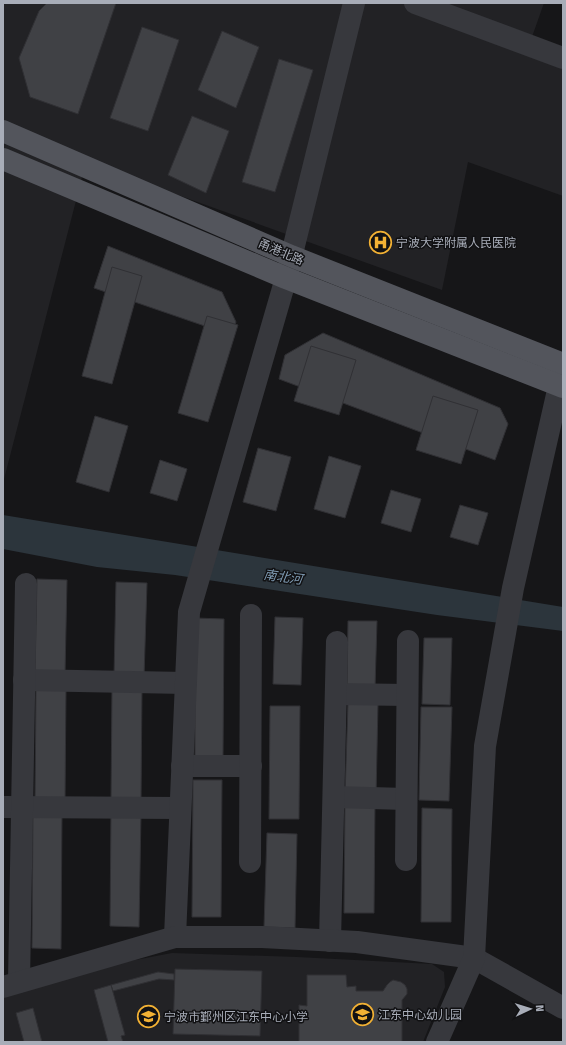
<svg xmlns="http://www.w3.org/2000/svg" width="566" height="1045" font-family="'Fira Sans Condensed','Noto Sans SC',sans-serif">
<style>
.built{fill:#222225}
.water{fill:#2c353c}
.building{fill:#404145;stroke:#303034}
.lines{fill:none;stroke-linecap:round;stroke-linejoin:round}
.minor{stroke:#37383d;stroke-width:22}
.major{stroke:#53555c;stroke-width:22}
.labels{text-anchor:middle;dominant-baseline:central;stroke-width:3;stroke-linejoin:round;paint-order:stroke}
.poi-label{font-size:12px;fill:#a8adb8;stroke:#111113;text-anchor:start}
.street-label{font-size:12px;fill:#a8adb8;stroke:#111113}
.water-label{font-size:13px;font-style:italic;fill:#7f9bb3;stroke:#111113}
</style>
<rect width="100%" height="100%" fill="#161618"/>
<g class="built">
<polygon points="3,3 544,3 527,51 563,63 563,196 468,162 442,290 86,162 3,483"/>
<polygon points="172,953 297,957 432,964 444,972 445,987 423,1042 3,1042 3,992 77,971"/>
</g>
<polygon class="water" points="3,515 563,607 563,631 437,615 175,575 97,567 3,549"/>
<g class="building">
<polygon points="47,3 116,3 78,114 30,97 19,58 39,11"/>
<polygon points="142,27 179,40 148,131 110,118"/>
<polygon points="222,31 259,47 236,108 198,90"/>
<polygon points="279,59 313,70 275,192 242,182"/>
<polygon points="192,116 229,131 206,193 168,175"/>
<polygon points="108,246 222,292 236,322 231,335 94,288"/>
<polygon points="112,267 142,276 112,384 82,376"/>
<polygon points="207,316 238,325 208,422 178,413"/>
<polygon points="323,333 500,408 508,424 495,460 279,379 285,355"/>
<polygon points="311,346 356,360 339,415 294,401"/>
<polygon points="433,396 478,410 461,464 416,450"/>
<polygon points="95,416 128,426 109,492 76,482"/>
<polygon points="258,448 291,457 276,511 243,502"/>
<polygon points="329,456 361,466 345,518 314,509"/>
<polygon points="160,460 187,469 177,501 150,493"/>
<polygon points="391,490 421,499 411,532 381,523"/>
<polygon points="460,505 488,513 478,545 450,537"/>
<polygon points="37,579 67,580 65,674 35,673"/>
<polygon points="116,582 147,583 144,677 114,676"/>
<polygon points="275,617 303,618 301,685 273,684"/>
<polygon points="195,618 224,619 223,756 195,756"/>
<polygon points="348,621 377,621 375,688 347,687"/>
<polygon points="424,638 452,638 450,705 422,704"/>
<polygon points="36,688 66,689 65,802 35,801"/>
<polygon points="112,688 142,688 141,802 111,801"/>
<polygon points="348,702 378,703 376,797 345,796"/>
<polygon points="270,706 300,706 299,819 269,819"/>
<polygon points="421,707 452,707 449,801 419,800"/>
<polygon points="193,780 222,780 221,917 192,917"/>
<polygon points="345,800 375,800 374,913 344,913"/>
<polygon points="422,808 452,809 451,922 421,922"/>
<polygon points="33,811 62,812 61,949 32,948"/>
<polygon points="111,813 141,813 139,927 110,926"/>
<polygon points="267,833 297,834 295,928 264,927"/>
<polygon points="175,969 262,971 260,1036 173,1034"/>
<polygon points="158,972 174,974 174,980 159,979 113,991 111,985"/>
<polygon points="307,975 346,975 347,987 356,986 356,991 383,991 387,985 390,982 393,980 401,982 405,985 407,989 407,994 402,1000 402,1042 299,1042 299,1005 307,1006"/>
<polygon points="111,985 125,1035 121,1036 123,1042 108,1042 94,990"/>
<polygon points="33,1008 42,1042 24,1042 16,1013"/>
</g>
<g class="lines">
<g class="minor">
<polyline points="415,3 563,58"/>
<polyline points="24,680 186,683"/>
<polyline points="336,694 407,695"/>
<polyline points="182,766 251,766"/>
<polyline points="334,797 406,799"/>
<polyline points="3,807 180,808"/>
<polyline points="406,860 408,641"/>
<polyline points="250,862 251,615"/>
<polyline points="175,937 189,612 286,278 354,3"/>
<polyline points="330,941 337,642"/>
<polyline points="19,982 26,584"/>
<polyline points="3,987 175,937 262,937 357,942 474,958 563,1008"/>
<polyline points="437,1042 474,958 485,746 513,588 559,386 563,367"/>
</g>
<g class="major">
<polyline points="3,131 291,256 563,364"/>
<polyline points="3,159 286,278 563,387"/>
</g>
</g>
<defs>
<symbol id="hospital-ring" viewBox="-11 -11 22 22"><circle r="9.5" fill="#111113" stroke="#f2b134" stroke-width="1.5"/><path d="M-5-5h3v3.5h4V-5h3V5h-3V1.5h-4V5h-3Z" fill="#f2b134"/></symbol>
<symbol id="school-ring" viewBox="-11 -11 22 22"><circle r="9.5" fill="#111113" stroke="#f2b134" stroke-width="1.5"/><path d="M0-5L7-2L0 1L-7-2ZM-4 1L0 2.5L4 1V4Q0 6-4 4Z" fill="#f2b134"/></symbol>
</defs>
<g fill-rule="evenodd">
<use href="#hospital-ring" x="368" y="230" width="25" height="25"/>
<use href="#school-ring" x="350" y="1002" width="25" height="25"/>
<use href="#school-ring" x="136" y="1004" width="25" height="25"/>
</g>
<g class="labels">
<g class="poi-label">
<text x="396" y="243">宁波大学附属人民医院</text>
<text x="378" y="1015">江东中心幼儿园</text>
<text x="164" y="1017">宁波市鄞州区江东中心小学</text>
</g>
<g class="street-label">
<text transform="translate(281 252) rotate(23)">甬港北路</text>
</g>
<g class="water-label">
<text transform="translate(283 577) rotate(8)">南北河</text>
</g>
</g>
<rect width="566" height="1045" fill="none" stroke="#a8adb8" stroke-width="8"/>
<g transform="translate(530 1009) rotate(86)" stroke="#111113" stroke-width="3" paint-order="stroke">
<path d="M0-3L7 15L0 10L-7 15Z" fill="#a8adb8"/>
<text y="-6" font-size="11" font-weight="bold" text-anchor="middle" fill="#a8adb8">N</text>
</g>
</svg>
